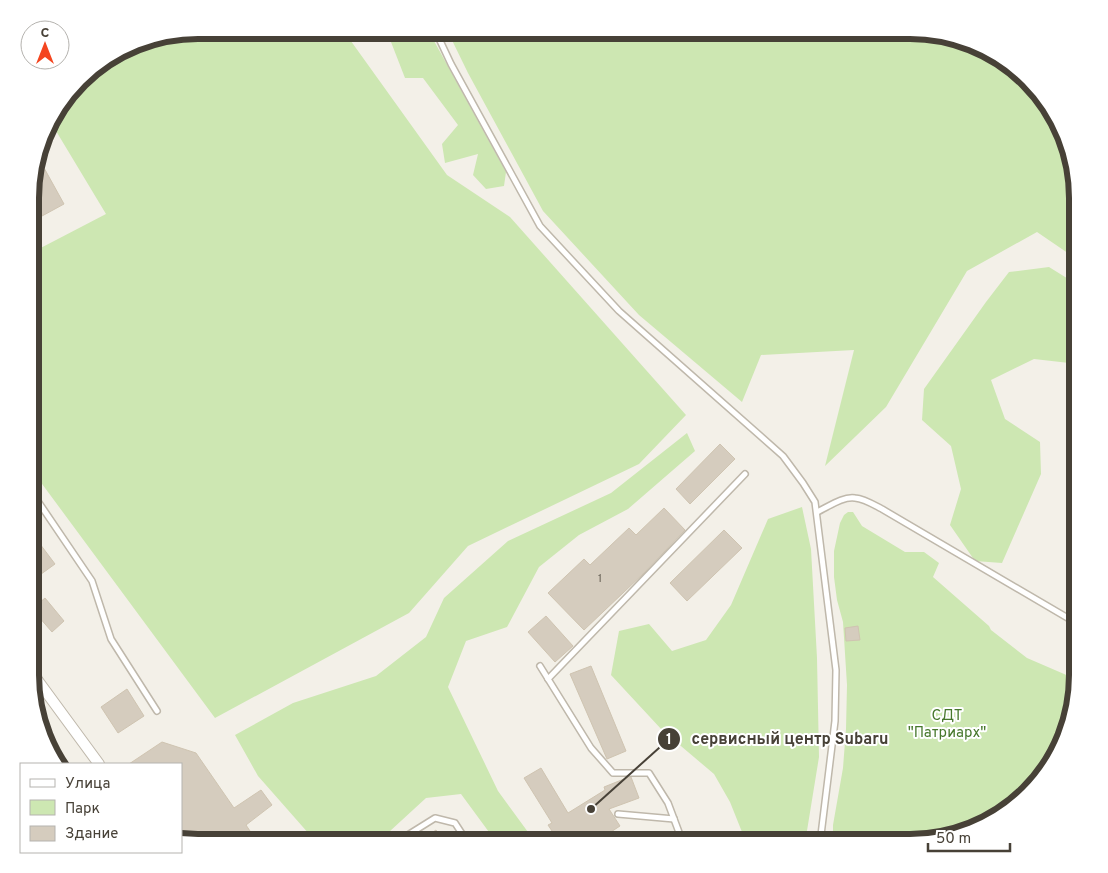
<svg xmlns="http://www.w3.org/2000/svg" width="1108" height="873" font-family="Overpass,sans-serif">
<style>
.green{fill:#cde7b2}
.building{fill:#d5ccbe;stroke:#cfc4b1}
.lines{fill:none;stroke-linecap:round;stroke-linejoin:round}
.service-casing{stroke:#bfb8ab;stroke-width:8}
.minor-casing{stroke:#bfb8ab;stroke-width:12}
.service{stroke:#fff;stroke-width:5}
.minor{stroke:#fff;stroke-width:10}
.labels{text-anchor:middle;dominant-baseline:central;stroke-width:4;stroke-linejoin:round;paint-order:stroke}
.number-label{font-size:12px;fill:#6a6459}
.park-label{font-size:15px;fill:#46772b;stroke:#fff}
.rim{fill:none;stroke:#474137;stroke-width:6}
.leader{fill:none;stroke:#474137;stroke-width:2}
.callout-dot{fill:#474137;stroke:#fff;stroke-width:2}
.mark-label{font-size:15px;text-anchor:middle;font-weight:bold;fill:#fff}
.callout-label{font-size:16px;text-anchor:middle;font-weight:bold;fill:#474137;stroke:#fff;stroke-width:4;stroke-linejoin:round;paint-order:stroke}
</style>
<rect width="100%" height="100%" fill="#f3f0e8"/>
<g class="green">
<polygon points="198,30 343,30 447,175 510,217 686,415 639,464 468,546 409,613 215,718 31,469 31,253 106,214 50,121 52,114 87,71 144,39"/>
<polygon points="368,30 428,30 506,172 504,186 486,189 473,175 478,154 445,163 442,144 458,125 423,78 405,78 391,42 366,35"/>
<polygon points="447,30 921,30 975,43 1021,72 1061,124 1078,198 1078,260 1037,232 967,271 886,407 825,466 854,350 761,355 742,402 639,315 543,211 468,73"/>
<polygon points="1049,267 1078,285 1078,364 1034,359 991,380 1005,419 1040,442 1041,474 1002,563 975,561 950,525 961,489 951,446 922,420 924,389 986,302 1009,272"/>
<polygon points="687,433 695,451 628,509 579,535 539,567 507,627 466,641 448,687 498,791 536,843 497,843 461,794 426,798 377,843 317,843 258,776 235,735 293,703 376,676 426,637 444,598 508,541 611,493"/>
<polygon points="802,507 811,549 817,658 819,757 805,843 740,843 742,832 730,802 714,774 662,730 611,675 619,631 649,624 672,651 706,640 731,605 768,519"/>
<polygon points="848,512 853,512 862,526 905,552 924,552 939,563 933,577 989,626 991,630 1027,658 1078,680 1078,686 1065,740 1036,786 975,830 910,843 832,843 833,836 833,825 843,768 846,729 847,685 843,622 837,600 834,577 834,551 840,523 844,515"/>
</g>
<g class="building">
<polygon points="38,157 64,204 31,222 31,176"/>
<polygon points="720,444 735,459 690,504 676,489"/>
<polygon points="664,508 685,530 643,574 584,630 548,593 584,559 590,565 629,528 636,535"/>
<polygon points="724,530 742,548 687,601 670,583"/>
<polygon points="31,532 55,564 37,577 31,568"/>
<polygon points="45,598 64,621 52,632 32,609"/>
<polygon points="546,616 573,646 555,662 528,632"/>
<polygon points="858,626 860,640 846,641 845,628"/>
<polygon points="591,666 626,751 607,759 570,674"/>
<polygon points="127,689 144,716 118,733 101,707"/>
<polygon points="162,742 196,753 234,808 261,790 272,805 246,825 252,834 238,843 187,843 181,841 181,764 129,764"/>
<polygon points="541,768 568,813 605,790 604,787 629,777 631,777 639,798 609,809 620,826 594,843 560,843 548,825 552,823 524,778"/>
<polygon points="436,830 445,843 417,843"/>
</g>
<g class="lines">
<defs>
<g id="service">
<polyline points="435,30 451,64 540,226 619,311 783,456 803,483 815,502 836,670 835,721 820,843"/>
<polyline points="31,491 92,581 111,639 157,711"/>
<path d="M817 512C828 507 843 496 855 498 865 499 874 505 882 509L1078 624"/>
<polyline points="540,666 591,748 613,773 649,773 668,803 683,843"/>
<polyline points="548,679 745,474"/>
<polyline points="618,814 674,819"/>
<polyline points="395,843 435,818 455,823 468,843"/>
</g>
<polyline id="minor" points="30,670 99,764"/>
</defs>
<use href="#service" class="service-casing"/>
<use href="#minor" class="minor-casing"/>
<use href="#service" class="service"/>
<use href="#minor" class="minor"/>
</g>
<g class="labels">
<g class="number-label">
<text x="600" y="579">1</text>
</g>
<g class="park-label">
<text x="947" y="716">СДТ<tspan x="947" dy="17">"Патриарх"</tspan></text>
</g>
</g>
<path d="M0 0H1108V873H0ZM198 39H910A159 159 0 0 1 1069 198V675A159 159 0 0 1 910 834H198A159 159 0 0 1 39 675V198A159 159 0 0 1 198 39Z" fill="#fff" fill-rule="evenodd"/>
<path class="rim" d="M198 39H910A159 159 0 0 1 1069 198V675A159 159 0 0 1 910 834H198A159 159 0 0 1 39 675V198A159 159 0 0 1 198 39Z"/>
<path class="leader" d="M591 809L669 739"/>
<g class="callout-dot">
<circle cx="591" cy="809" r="5"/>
<circle cx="669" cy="739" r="12"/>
</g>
<g class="mark-label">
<text x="669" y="744">1</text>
</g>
<g class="callout-label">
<text x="790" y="744">сервисный центр Subaru</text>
</g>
<rect x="20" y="763" width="162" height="90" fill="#ffffff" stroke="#b5b3af"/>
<rect x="30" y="779" width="25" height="8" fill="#ffffff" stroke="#b5b3af"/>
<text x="65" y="788" font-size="15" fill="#474137">Улица</text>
<rect x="30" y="800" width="25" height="15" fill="#cde7b2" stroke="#b5b3af"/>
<text x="65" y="813" font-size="15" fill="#474137">Парк</text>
<rect x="30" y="826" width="25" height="15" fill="#d5ccbe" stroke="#b5b3af"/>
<text x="65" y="838" font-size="15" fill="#474137">Здание</text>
<g transform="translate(45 45)"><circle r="24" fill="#ffffff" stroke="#b5b3af"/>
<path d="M0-4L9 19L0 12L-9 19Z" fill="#f4451f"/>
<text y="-8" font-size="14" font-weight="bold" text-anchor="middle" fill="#474137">С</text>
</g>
<path d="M928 843v8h82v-8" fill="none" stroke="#474137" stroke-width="2.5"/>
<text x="936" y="843" font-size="15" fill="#474137" stroke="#ffffff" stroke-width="4" paint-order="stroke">50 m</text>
</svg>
